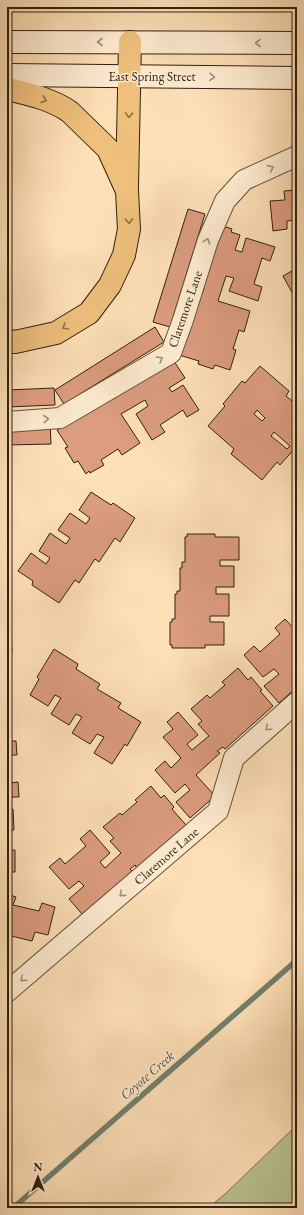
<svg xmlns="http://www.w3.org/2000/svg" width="304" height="1215" font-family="'EB Garamond',serif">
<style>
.green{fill:#bbc392;stroke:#747252}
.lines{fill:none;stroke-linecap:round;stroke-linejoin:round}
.stream{stroke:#727f6e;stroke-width:5.5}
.building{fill:#dc9c7f;stroke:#2e2111;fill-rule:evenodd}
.street-casing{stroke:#62513a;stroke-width:22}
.secondary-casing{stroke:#2e2111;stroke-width:24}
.highway-casing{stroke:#2e2111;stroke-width:24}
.street{stroke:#feebd0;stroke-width:20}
.secondary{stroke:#feebd0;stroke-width:22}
.highway{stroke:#efc07c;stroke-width:22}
.oneway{stroke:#a0907a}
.oneway2{stroke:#8e7046}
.labels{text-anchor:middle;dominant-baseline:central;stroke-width:3;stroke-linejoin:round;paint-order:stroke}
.street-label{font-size:13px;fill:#2e2111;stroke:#feebd0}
.water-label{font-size:14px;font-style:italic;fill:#505040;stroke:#feebd0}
</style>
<rect width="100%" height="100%" fill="#fee0b7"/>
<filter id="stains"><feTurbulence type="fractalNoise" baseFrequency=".005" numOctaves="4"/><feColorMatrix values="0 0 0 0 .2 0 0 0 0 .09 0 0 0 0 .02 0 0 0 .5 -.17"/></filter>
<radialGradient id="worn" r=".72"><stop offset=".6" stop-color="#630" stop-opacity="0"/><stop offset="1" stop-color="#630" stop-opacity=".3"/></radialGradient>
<polygon class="green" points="297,1125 297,1208 208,1208 224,1195"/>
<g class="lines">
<polyline class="stream" points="13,1208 297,960"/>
</g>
<g class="building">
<polygon points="297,190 297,220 287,221 287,229 273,231 270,201 285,200 284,191"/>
<polygon points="188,209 205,214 170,327 153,322"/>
<polygon points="220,225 232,229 231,232 240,235 235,250 242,252 246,238 275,247 270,261 262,258 254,284 262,287 258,301 229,291 234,278 226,276 218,301 250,311 244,332 239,330 233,349 236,350 230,370 215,365 213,369 198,364 199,361 179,355 199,293 202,294 204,288 201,287"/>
<polygon points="297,268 297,294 294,296 283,276"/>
<polygon points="155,327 164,342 64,404 55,390"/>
<polygon points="172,358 185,378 169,388 172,392 183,385 199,410 187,417 183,410 160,425 165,432 152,440 136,414 148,406 145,400 121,414 140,443 122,455 118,449 101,460 104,465 90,473 89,471 86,474 78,461 74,463 65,448 68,447 57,430 112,395 114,399 119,395 117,392"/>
<path d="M260 366 289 391 286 396 297 405V446L280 465 277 462 262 480 231 454 234 449 208 426 225 406 223 404 242 381 245 383ZM257 410 265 418 262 421 254 414ZM274 432 290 446 287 449 271 436Z"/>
<polygon points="54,388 55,405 7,407 7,390"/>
<polygon points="50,423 51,444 7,445 7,425"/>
<polygon points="91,492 111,505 113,503 135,518 120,542 115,538 99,562 95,559 79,583 75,580 59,603 32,585 33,581 18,571 31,553 46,564 50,558 39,551 50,533 66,544 70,538 58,530 70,513 86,524 90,518 79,510"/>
<polygon points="187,534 215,534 215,537 239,537 239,560 220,560 220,566 234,566 234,587 216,587 216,594 229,594 229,616 210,616 210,622 224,622 224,645 205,645 205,648 172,648 172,645 170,645 170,622 172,622 172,619 175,619 175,594 177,594 177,591 180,591 180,568 182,568 182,562 185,562 185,537 187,537"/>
<polygon points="10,596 11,610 7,610 7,597"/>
<polygon points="285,619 297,632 297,648 295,650 297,653 297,687 279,703 264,686 279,674 274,669 263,677 244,655 254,646 260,652 280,634 275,628"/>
<polygon points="7,638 11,638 12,652 7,652"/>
<polygon points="54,649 78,664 76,669 100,684 97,689 121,703 118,708 141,722 127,746 125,744 112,764 94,753 104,737 97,734 90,744 72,733 82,717 76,714 69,725 51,714 61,698 55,695 48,706 30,695 39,679 37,677"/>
<polygon points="7,667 8,667 9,685 7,685"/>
<polygon points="238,668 248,680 251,677 262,690 260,691 273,706 225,749 223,747 217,751 220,753 196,775 215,796 190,818 176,802 190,790 185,784 175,793 155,770 165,761 171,768 181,758 163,737 173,729 167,722 178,712 198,735 187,744 192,750 209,736 198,724 202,721 191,709 207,695 210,698 225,685 222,682"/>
<polygon points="9,705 10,727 7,727 7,706"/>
<polygon points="7,741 16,741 17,755 8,755 9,783 18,782 19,797 7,797"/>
<polygon points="151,786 161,798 164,795 174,807 172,809 186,825 137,868 135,865 130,869 133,872 83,915 69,899 84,886 79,881 69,889 49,867 60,858 65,864 86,846 80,839 90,830 110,853 100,862 105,868 121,853 110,841 114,838 103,827 120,813 122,815 137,802 135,800"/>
<polygon points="7,809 13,809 14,830 10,830 11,850 15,850 15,872 7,872"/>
<polygon points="7,894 16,897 13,905 39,911 42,903 55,907 48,935 35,932 32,941 7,935"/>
</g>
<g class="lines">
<defs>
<g id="street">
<polyline points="7,422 60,418 171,353 183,320 208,240 225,201 244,180 297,156"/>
<polyline points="7,992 218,811 234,758 297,702"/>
</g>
<g id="secondary">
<polyline points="7,42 297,43"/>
<polyline points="7,75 297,78"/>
</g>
<g id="highway">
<path d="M7 89C28 94 52 99 70 112L108 149 127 191 129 229 124 255 110 285 89 313 56 333 15 342 7 341"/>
<polyline points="127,186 130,42"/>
</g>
</defs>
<use href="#street" class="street-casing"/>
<use href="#secondary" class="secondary-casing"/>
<use href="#highway" class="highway-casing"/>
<use href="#street" class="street"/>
<use href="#secondary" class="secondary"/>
<use href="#highway" class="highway"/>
</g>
<defs><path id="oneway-chevron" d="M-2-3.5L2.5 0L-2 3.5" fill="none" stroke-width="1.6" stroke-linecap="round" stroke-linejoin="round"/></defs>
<g class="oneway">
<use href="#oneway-chevron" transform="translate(100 42) rotate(180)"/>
<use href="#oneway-chevron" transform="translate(258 43) rotate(-180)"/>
<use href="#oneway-chevron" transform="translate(212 77) rotate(1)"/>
<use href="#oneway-chevron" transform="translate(271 168) rotate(-24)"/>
<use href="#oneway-chevron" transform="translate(207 241) rotate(-70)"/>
<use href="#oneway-chevron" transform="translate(160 359) rotate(-30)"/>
<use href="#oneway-chevron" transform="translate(46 419) rotate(-5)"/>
<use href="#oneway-chevron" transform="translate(268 728) rotate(138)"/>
<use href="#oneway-chevron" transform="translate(122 894) rotate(139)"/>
<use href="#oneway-chevron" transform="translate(23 979) rotate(139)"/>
</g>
<g class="oneway2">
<use href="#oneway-chevron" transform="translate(44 100) rotate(20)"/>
<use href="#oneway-chevron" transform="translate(129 115) rotate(92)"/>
<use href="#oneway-chevron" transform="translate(129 221) rotate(87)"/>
<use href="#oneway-chevron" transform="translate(65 327) rotate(149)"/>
</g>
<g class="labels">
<g class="street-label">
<text x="152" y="76">East Spring Street</text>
<text transform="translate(185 309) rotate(-71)">Claremore Lane</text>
<text transform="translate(166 856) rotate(-41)">Claremore Lane</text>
</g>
<g class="water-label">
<text transform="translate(147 1075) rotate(-41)">Coyote Creek</text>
</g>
</g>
<rect width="304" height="1215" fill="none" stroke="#fee0b7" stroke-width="24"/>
<rect x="8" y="8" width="288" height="1199" fill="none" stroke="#2e2111" stroke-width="2"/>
<rect x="12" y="12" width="280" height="1191" fill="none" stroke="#2e2111"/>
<g transform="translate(38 1177)" stroke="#feebd0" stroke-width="3" paint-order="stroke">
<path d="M0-3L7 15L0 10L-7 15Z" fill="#2e2111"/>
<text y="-6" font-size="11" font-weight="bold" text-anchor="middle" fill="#2e2111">N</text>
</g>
<rect width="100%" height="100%" filter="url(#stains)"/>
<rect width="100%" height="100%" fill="url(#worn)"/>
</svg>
